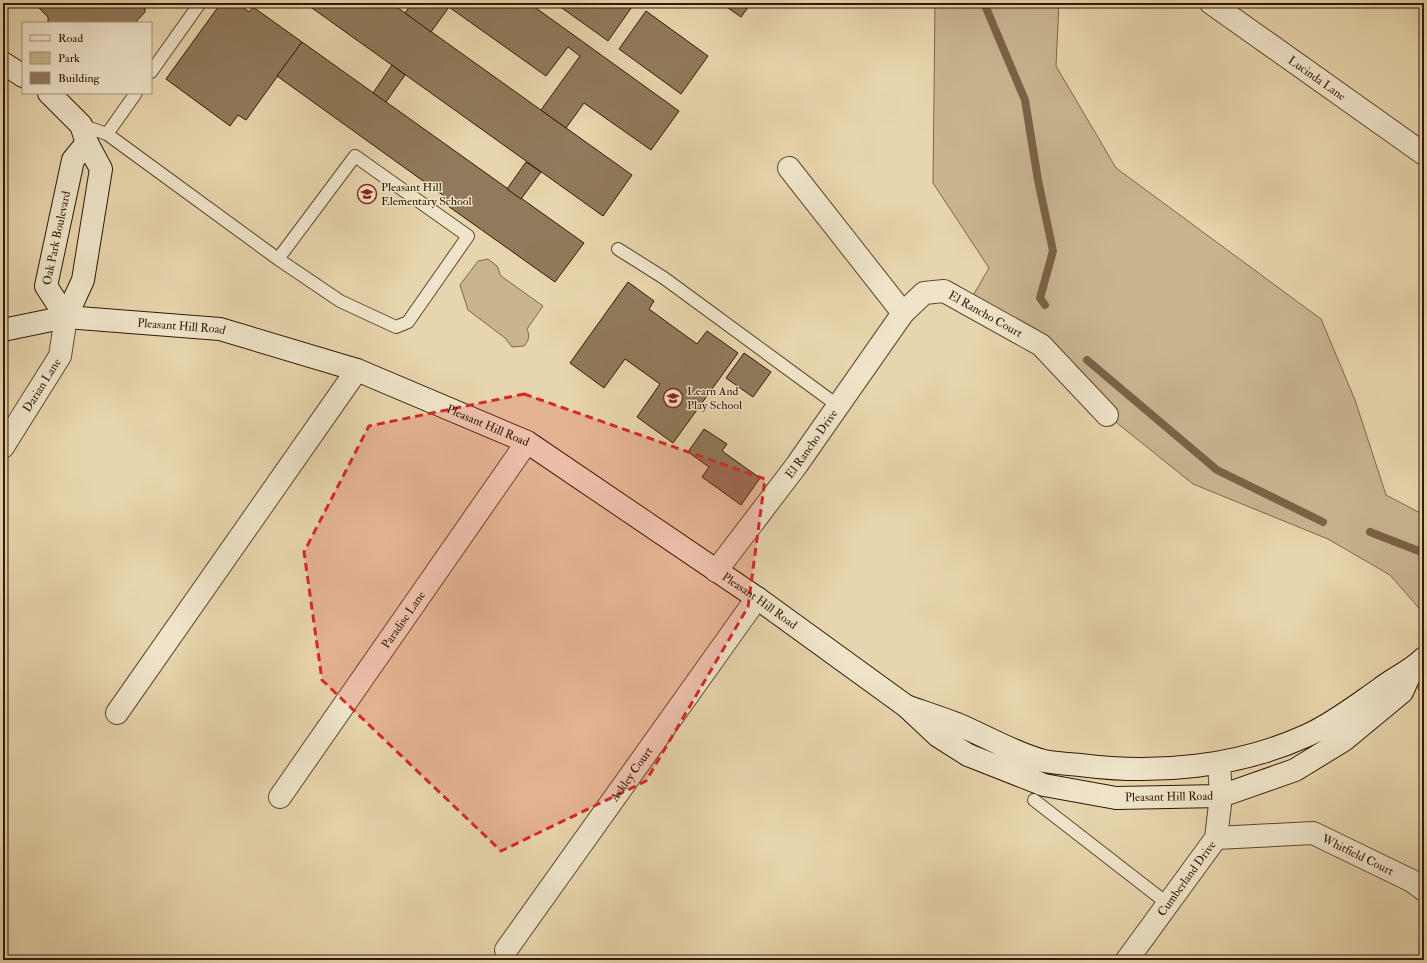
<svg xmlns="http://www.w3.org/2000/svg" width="1427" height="963" font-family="'IM FELL Double Pica',serif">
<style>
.green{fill:#c8b590;stroke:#7d6649}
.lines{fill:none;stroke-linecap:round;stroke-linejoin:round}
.stream{stroke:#796346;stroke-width:8}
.building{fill:#907a5b;stroke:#321802}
.lane-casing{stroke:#5f472d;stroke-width:14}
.street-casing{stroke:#5f472d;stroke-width:24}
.secondary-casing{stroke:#321802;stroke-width:24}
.lane{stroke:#efe4ca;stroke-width:12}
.street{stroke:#efe4ca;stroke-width:22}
.secondary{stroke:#efe4ca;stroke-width:22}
.marked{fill:#d62828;fill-opacity:0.2;stroke:#d62828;stroke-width:3;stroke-dasharray:8 5;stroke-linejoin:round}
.labels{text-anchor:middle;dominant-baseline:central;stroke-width:3;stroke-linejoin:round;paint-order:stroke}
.street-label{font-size:12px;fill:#321802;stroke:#efe4ca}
.poi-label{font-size:12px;fill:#321802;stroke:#efe4ca;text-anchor:start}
</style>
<rect width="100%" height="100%" fill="#e7d5ad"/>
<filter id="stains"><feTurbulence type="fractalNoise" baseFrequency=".005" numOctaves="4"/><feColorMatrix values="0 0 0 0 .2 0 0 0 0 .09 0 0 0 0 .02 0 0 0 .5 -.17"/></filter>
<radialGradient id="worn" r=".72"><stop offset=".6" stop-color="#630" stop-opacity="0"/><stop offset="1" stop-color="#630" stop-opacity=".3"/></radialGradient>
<g class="green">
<polygon points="935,3 1059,3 1056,66 1116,168 1321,319 1355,400 1386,495 1424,515 1424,614 1390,575 1328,539 1193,484 1107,415 1041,345 968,304 989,268 933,183"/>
<path d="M488 259 497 266 501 276 543 306 527 329C530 336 529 340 524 346L512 347 505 338 468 310 460 285 478 261Z"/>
<polygon points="1424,658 1424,704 1412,670"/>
</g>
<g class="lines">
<g class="stream">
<polyline points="984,3 1025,100 1038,180 1053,251 1040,298 1045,305"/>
<polyline points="1087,360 1217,470 1323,522"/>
<polyline points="1370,532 1424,553"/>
</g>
</g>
<g class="building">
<polygon points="34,3 149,3 145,6 145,12 135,23 48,23 48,17"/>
<polygon points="221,3 237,3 249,12 253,7 302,42 246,120 238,115 230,126 166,79"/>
<polygon points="305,3 391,3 632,175 603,216"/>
<polygon points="412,3 529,3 679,111 651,150 584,103 566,128 541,110 580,56 568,47 546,76 449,7 431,32 405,13"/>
<polygon points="555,3 632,3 634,4 608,41"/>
<polygon points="721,3 751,3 741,17"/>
<polygon points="646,11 708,56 681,94 619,49"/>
<polygon points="302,42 584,243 555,282 448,206 451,201 277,76"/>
<polygon points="392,65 405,75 386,102 373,93"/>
<polygon points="526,162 541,172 521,199 507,189"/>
<polygon points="628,282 654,301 649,309 697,344 707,331 738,353 673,443 637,417 660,384 625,359 604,388 570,363"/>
<polygon points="744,353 771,372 753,397 726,378"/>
<polygon points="704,429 727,444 722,451 760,478 741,505 702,477 709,467 688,452"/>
</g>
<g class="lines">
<defs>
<g id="lane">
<polyline points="151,72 200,3"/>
<polyline points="81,125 107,134 278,259 340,301 396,327 408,322 468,236 355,156 278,259"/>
<polyline points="107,134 136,93"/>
<polyline points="618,249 664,278 837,405"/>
<polyline points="1034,800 1168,904"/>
</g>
<g id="street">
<path id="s1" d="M1211 3 1424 154"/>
<path id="s2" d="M789 168 903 313 924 293 944 291 1041 345 1107 415"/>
<path id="s3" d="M3 447 60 356 66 317"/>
<path id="s4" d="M716 571 796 466 903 313"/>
<polyline points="117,713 357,370"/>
<path id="s5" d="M280 797 527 442"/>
<path id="s6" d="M1216 838 1313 833 1412 881 1424 890"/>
<path id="s7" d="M506 950 757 598"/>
<path id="s8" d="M1127 960 1216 838 1221 796 1219 763"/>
</g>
<g id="secondary">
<polyline points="3,63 23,76"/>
<polyline points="49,93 81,125 87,143 101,169 83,280 66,317"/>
<path id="s9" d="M66 317 46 286 73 160 87 143"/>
<path id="s10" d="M3 330 66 317 220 329 357 370 527 442 757 598 906 706"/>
<path d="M1412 670 1402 692 1344 740 1295 770 1221 796 1116 798 1044 785 968 755 938 736 906 706C923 712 941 718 957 724 986 736 1013 753 1044 761 1055 763 1068 764 1080 765 1157 775 1238 767 1308 735 1334 723 1357 705 1380 689 1395 677 1410 672 1424 658"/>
</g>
</defs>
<use href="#lane" class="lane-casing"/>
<use href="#street" class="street-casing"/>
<use href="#secondary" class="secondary-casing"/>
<use href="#lane" class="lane"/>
<use href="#street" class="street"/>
<use href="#secondary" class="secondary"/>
</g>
<path class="marked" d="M524 394 765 479 748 607 646 781 501 851 322 680 304 552 369 426Z"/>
<defs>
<symbol id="school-ring" viewBox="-11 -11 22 22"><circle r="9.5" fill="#efe4ca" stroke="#8f2418" stroke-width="1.5"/><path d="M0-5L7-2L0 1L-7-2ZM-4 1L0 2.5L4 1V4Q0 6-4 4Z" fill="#8f2418"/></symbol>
</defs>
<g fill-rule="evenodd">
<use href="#school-ring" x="356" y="183" width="22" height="22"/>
<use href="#school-ring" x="662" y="387" width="22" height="22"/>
</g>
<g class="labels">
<g class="street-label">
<text stroke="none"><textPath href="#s1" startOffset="130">Lucinda Lane</textPath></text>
<text stroke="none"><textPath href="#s9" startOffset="86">Oak Park Boulevard</textPath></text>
<text stroke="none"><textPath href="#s2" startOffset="281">El Rancho Court</textPath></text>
<text stroke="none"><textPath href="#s10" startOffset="180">Pleasant Hill Road</textPath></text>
<text stroke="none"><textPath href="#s3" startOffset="73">Darian Lane</textPath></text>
<text stroke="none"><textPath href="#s10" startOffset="504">Pleasant Hill Road</textPath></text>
<text stroke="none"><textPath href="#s4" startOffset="159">El Rancho Drive</textPath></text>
<text stroke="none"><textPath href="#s10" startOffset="828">Pleasant Hill Road</textPath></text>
<text stroke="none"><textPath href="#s5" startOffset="216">Paradise Lane</textPath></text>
<text stroke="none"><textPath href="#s7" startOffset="216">Ackley Court</textPath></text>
<text transform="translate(1169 797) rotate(-1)">Pleasant Hill Road</text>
<text stroke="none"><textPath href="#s6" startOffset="147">Whitfield Court</textPath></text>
<text stroke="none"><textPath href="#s8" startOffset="101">Cumberland Drive</textPath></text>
</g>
<g class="poi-label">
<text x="381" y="187">Pleasant Hill<tspan x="381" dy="14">Elementary School</tspan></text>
<text x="687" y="391">Learn And<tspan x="687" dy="14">Play School</tspan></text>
</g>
</g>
<rect width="1427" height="963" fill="none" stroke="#e7d5ad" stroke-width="16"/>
<rect x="4" y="4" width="1419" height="955" fill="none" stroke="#321802" stroke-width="2"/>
<rect x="8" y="8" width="1411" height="947" fill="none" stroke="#321802"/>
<rect x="22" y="22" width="130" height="72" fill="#efe4ca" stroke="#a3927a"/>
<rect x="30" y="35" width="20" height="6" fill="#efe4ca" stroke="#a3927a"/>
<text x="58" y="42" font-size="12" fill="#321802">Road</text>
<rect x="30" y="52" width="20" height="12" fill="#c8b590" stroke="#a3927a"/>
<text x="58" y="62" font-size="12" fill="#321802">Park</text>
<rect x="30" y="72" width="20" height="12" fill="#907a5b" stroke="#a3927a"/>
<text x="58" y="82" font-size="12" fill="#321802">Building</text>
<rect width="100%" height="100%" filter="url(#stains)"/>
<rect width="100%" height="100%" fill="url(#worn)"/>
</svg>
